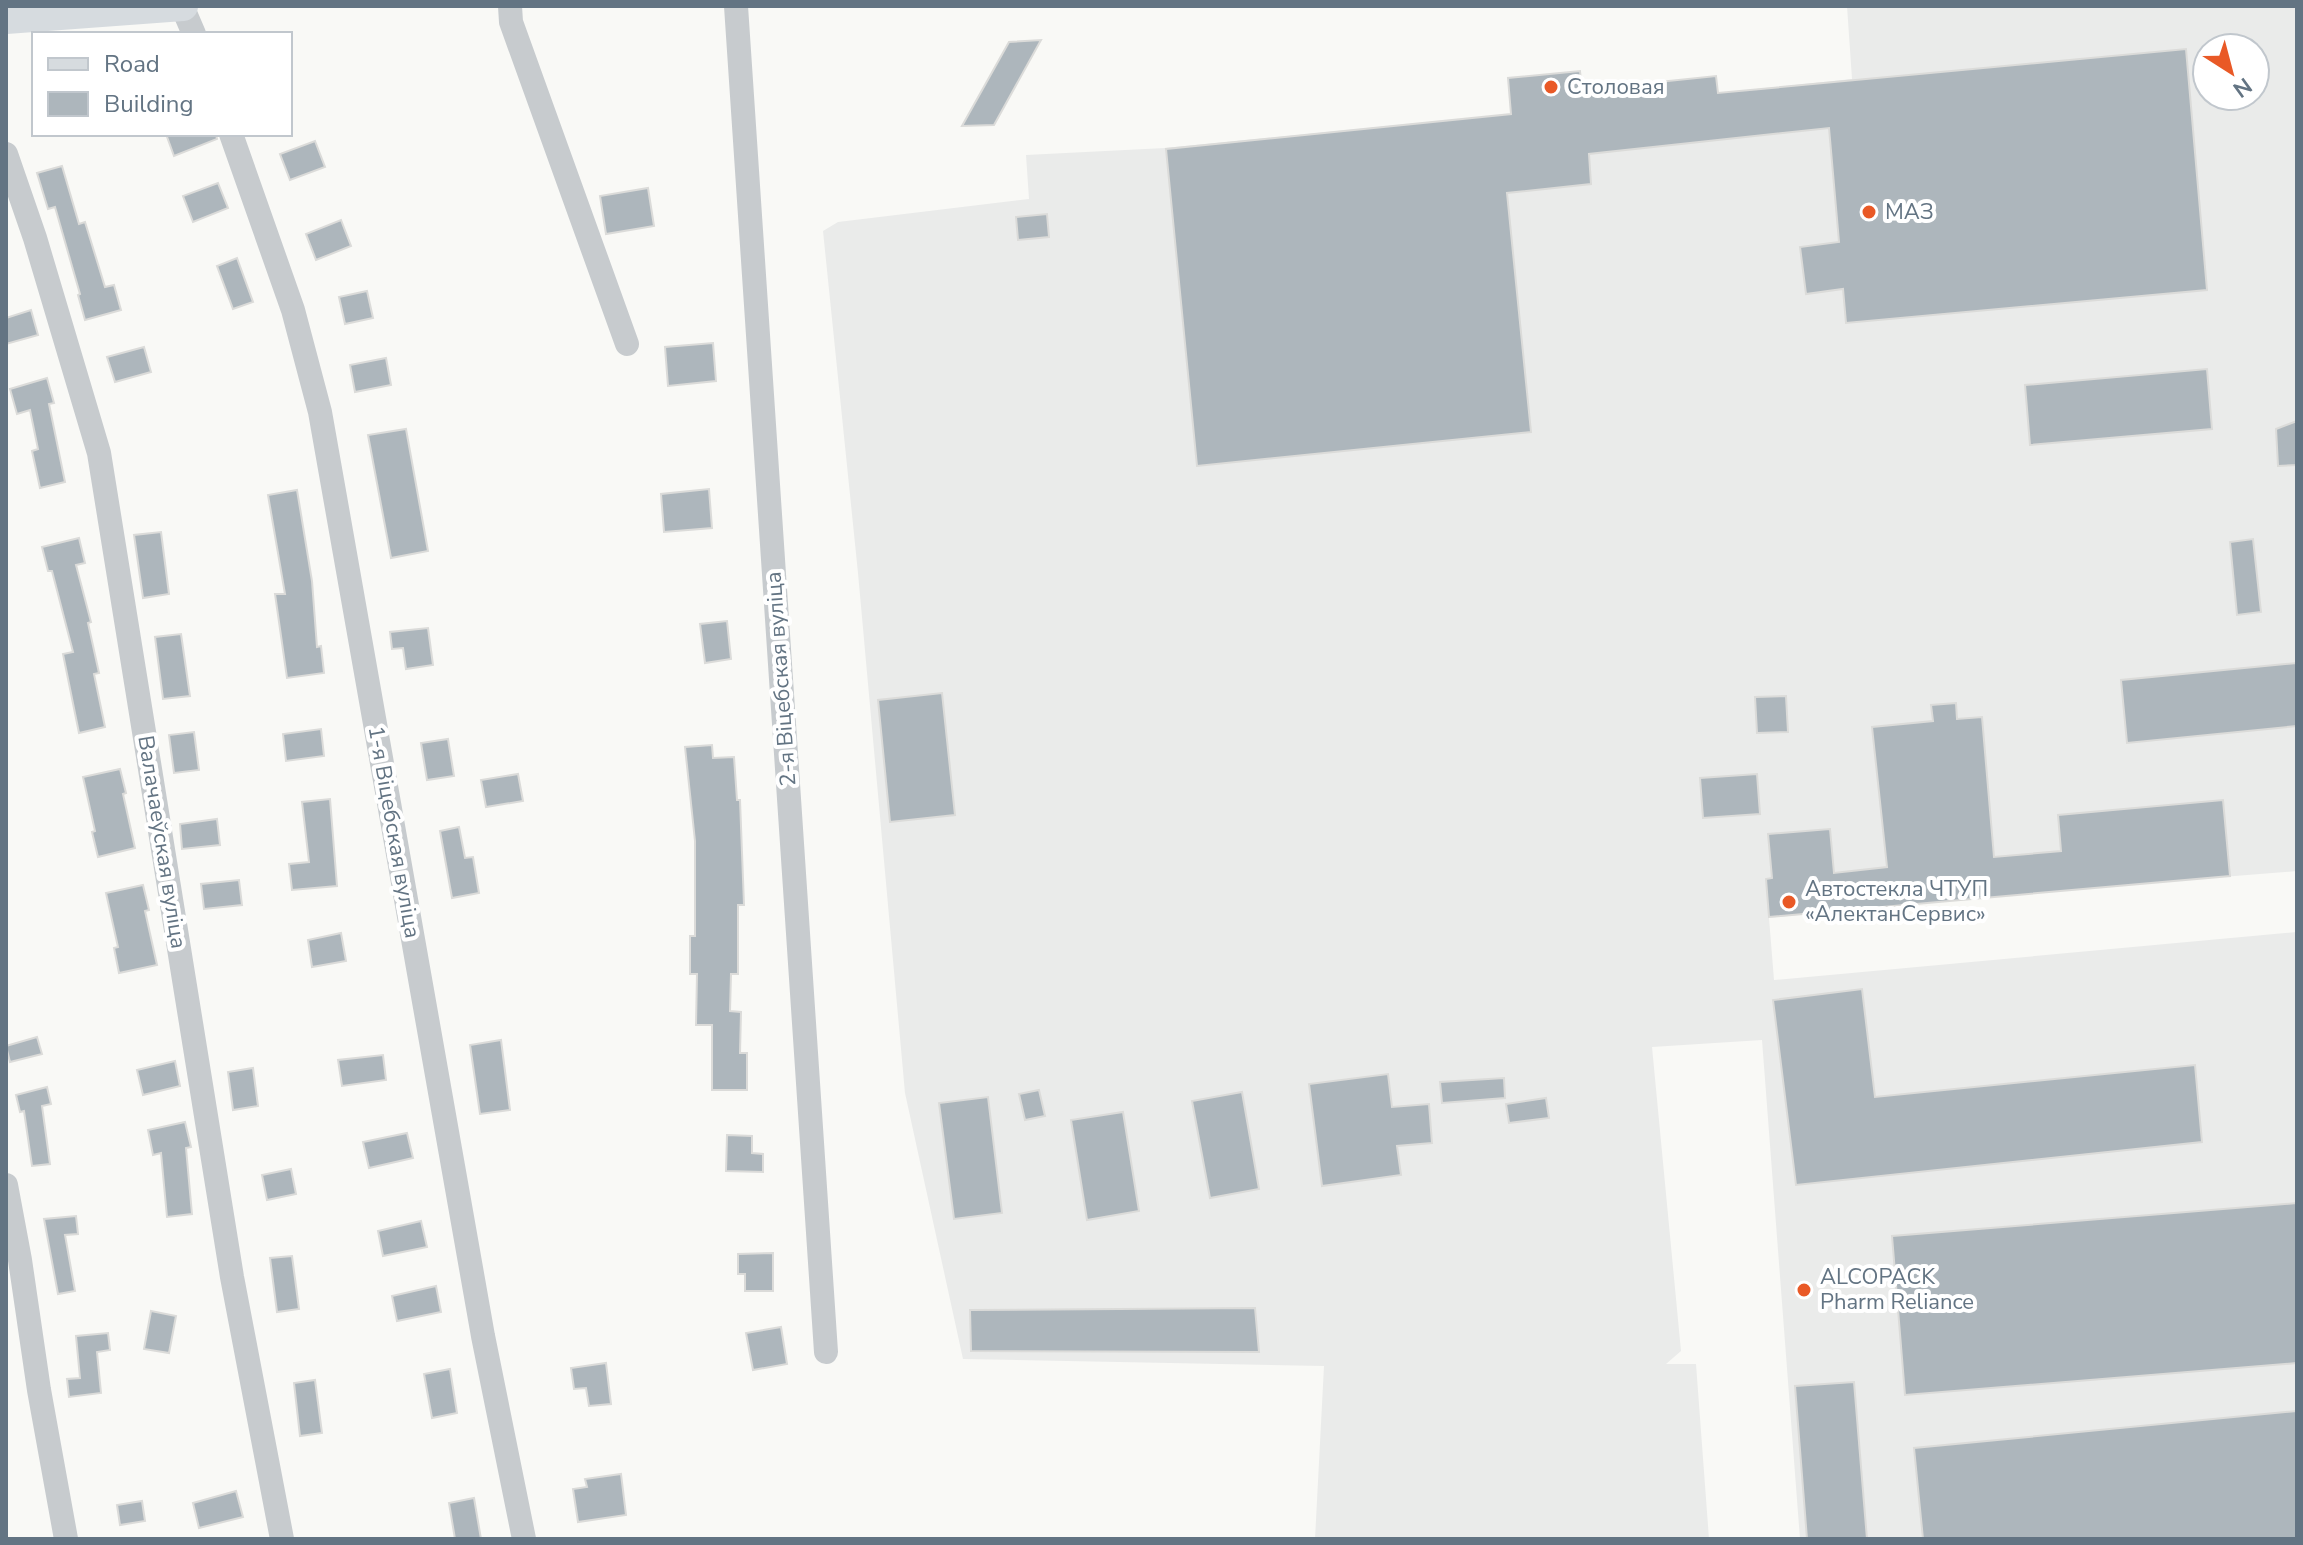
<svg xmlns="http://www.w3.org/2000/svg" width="2303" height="1545" font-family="'Nunito Sans',sans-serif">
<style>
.built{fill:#eaebea;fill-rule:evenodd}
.building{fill:#adb6bc;stroke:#dbdbd9;stroke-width:2}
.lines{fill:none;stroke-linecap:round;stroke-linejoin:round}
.minor{stroke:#c7cbce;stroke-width:24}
.major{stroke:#d6dbdf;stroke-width:30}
.poi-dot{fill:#e95926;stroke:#fff;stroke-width:3}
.labels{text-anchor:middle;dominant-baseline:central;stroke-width:8;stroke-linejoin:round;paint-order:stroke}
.poi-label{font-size:22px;fill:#637483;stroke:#fff;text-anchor:start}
.street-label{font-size:22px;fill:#637483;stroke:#fff}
</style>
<rect width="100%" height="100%" fill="#f9f9f6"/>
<path class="built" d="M1847 6H2297V871L2034 892 1769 918 1774 980 2297 932V1539H1800L1762 1040 1652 1047 1681 1351 1666 1364H1696L1709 1539H1315L1324 1366 963 1359 905 1093 858 573 823 231 838 222 1029 199 1026 155 1165 148 1499 115 1513 130 1508 78 1579 71 1583 90 1716 76 1718 93 1852 79ZM2207 48H2255V96H2207Z"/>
<g class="building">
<polygon points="1041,40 994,125 962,126 1009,42"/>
<polygon points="2186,49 2207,290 1846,323 1843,289 1806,294 1800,247 1839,242 1829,128 1589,154 1591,184 1507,193 1531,432 1197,466 1166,149 1511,114 1508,78 1580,71 1582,90 1716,76 1718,93"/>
<polygon points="166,134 216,134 217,139 174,156"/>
<polygon points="315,141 325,167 290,180 280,154"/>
<polygon points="62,166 79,224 85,222 105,287 114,285 121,310 85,320 78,295 80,294 55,207 48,209 37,173"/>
<polygon points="218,183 228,208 193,222 183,196"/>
<polygon points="648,188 654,226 606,234 600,196"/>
<polygon points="1047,214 1049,237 1018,240 1016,217"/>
<polygon points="341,220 351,246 316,260 306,234"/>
<polygon points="237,258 253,302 233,309 217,266"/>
<polygon points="367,291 373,318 345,324 339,297"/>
<polygon points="31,310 38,335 6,344 6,318"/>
<polygon points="713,343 716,381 668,386 665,347"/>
<polygon points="144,347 151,372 115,382 107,357"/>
<polygon points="386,358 391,385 355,392 350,365"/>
<polygon points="2207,369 2212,429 2030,445 2025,385"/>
<polygon points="47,378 54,403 49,404 65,482 40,488 32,451 38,449 30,410 17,414 10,389"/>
<polygon points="2297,421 2297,465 2278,466 2276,429"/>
<polygon points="406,429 428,551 391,558 368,435"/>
<polygon points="709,489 712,528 664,532 661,494"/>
<polygon points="297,490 312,581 317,647 321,646 324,673 287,678 275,594 285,594 268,495"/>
<polygon points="161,532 169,594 143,598 134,535"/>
<polygon points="79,538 85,563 76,565 91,622 88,623 99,673 94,674 105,727 79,733 63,654 73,652 52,571 48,571 42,547"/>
<polygon points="2253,539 2261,612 2237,615 2230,542"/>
<polygon points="727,621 731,659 705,663 700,624"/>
<polygon points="428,628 433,665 406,669 403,648 392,649 390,632"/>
<polygon points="181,634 190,696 163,699 155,637"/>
<polygon points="2297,663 2297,726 2127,743 2121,680"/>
<polygon points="942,693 955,815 890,822 878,700"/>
<polygon points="1786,696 1788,732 1757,733 1755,697"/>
<polygon points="1956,703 1957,719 1982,717 1994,857 2061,851 2058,815 2223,800 2230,876 1769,917 1766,879 1772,878 1768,834 1830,829 1834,873 1887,867 1872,727 1933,721 1931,705"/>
<polygon points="321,729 324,756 286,761 283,734"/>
<polygon points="194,732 199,770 174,773 169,735"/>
<polygon points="448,739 454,776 427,780 421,743"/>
<polygon points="712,745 713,758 734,757 737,800 740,800 744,905 738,905 738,974 731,974 730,1011 741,1012 740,1053 747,1053 747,1090 712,1090 712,1025 696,1025 697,974 690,974 690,936 695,936 695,841 685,747"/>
<polygon points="120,769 126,793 123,794 135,848 98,857 92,832 95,831 83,777"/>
<polygon points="518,774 523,801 486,807 481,780"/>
<polygon points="1757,774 1760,814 1703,818 1700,778"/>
<polygon points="330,799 337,886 292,890 289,864 309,862 302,802"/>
<polygon points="217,819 220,845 182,849 180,824"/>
<polygon points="459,827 465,858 473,857 479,893 452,898 440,831"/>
<polygon points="239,880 242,905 204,909 201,884"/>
<polygon points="143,885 149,910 145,911 157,965 119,973 114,948 118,947 106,893"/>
<polygon points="341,933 346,961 312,967 308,940"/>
<polygon points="1862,989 1875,1097 2195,1065 2202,1142 1796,1185 1773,1000"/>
<polygon points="37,1037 42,1054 10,1062 6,1046"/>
<polygon points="501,1040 510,1110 480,1114 470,1045"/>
<polygon points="383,1055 386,1080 342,1086 338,1060"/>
<polygon points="175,1061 180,1086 143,1095 137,1070"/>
<polygon points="253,1068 258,1106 233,1110 228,1072"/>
<polygon points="1388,1074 1392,1107 1429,1104 1432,1143 1397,1146 1401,1175 1322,1186 1309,1084"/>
<polygon points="1504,1078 1505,1098 1442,1103 1440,1082"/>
<polygon points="47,1087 51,1104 42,1106 50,1164 32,1166 24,1111 20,1112 16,1095"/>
<polygon points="1039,1090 1045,1116 1025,1120 1019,1094"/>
<polygon points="1242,1092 1259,1189 1210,1198 1192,1101"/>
<polygon points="988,1097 1002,1213 954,1219 939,1103"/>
<polygon points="1546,1098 1549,1118 1509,1123 1506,1104"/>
<polygon points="1123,1112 1139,1211 1087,1220 1071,1120"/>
<polygon points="185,1122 191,1147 186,1148 192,1214 167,1217 161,1153 153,1155 148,1130"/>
<polygon points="407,1133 413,1158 369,1168 363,1142"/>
<polygon points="727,1135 752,1136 752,1153 763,1154 763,1172 726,1171"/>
<polygon points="291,1169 296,1194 267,1200 262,1175"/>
<polygon points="2297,1203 2297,1363 1905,1395 1892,1236"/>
<polygon points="76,1216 78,1234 65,1235 75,1291 58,1294 44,1219"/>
<polygon points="421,1221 427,1247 383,1256 378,1231"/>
<polygon points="773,1253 773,1291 745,1291 745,1274 738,1274 738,1254"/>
<polygon points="292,1256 299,1309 277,1312 270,1258"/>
<polygon points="436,1286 441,1312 397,1321 392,1296"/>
<polygon points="1255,1308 1259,1352 971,1351 970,1310"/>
<polygon points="151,1311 176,1316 169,1353 144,1349"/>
<polygon points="781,1327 787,1364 753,1370 746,1333"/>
<polygon points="108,1333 110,1350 97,1352 101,1393 69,1397 67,1379 80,1378 76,1336"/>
<polygon points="606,1363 611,1404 589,1406 586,1388 574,1389 571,1368"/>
<polygon points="450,1369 457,1413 432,1418 424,1374"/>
<polygon points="315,1380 322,1433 300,1436 294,1383"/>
<polygon points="1854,1382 1867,1539 1807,1539 1795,1386"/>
<polygon points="2297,1411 2297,1539 1923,1539 1914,1448"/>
<polygon points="621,1474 626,1515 578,1522 573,1489 587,1487 585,1479"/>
<polygon points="236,1491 243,1517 199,1528 193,1503"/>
<polygon points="474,1498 481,1539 455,1539 449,1503"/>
<polygon points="142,1501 145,1521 120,1525 117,1505"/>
</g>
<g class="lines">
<g class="minor">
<polyline points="182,6 194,34"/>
<polyline points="510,6 511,22 627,344"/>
<polyline points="736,6 826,1352"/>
<polyline points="231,134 293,310 320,412 483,1336 524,1539"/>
<polyline points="6,154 35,238 99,453 232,1277 282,1539"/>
<polyline points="6,1185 20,1260 39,1390 66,1539"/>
</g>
<polyline class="major" points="6,19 183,6"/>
</g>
<g class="poi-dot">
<circle cx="1551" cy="87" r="8"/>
<circle cx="1869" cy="212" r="8"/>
<circle cx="1789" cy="902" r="8"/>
<circle cx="1804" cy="1290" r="8"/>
</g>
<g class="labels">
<g class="poi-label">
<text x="1567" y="87">Столовая</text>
<text x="1885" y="212">МАЗ</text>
<text x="1805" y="889">Автостекла ЧТУП<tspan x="1805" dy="25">«АлектанСервис»</tspan></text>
<text x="1820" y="1277">ALCOPACK<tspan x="1820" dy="25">Pharm Reliance</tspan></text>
</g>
<g class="street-label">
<text transform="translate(781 679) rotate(-94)">2-я Віцебская вуліца</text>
<text transform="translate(394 832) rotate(80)">1-я Віцебская вуліца</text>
<text transform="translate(162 842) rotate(81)">Валачаеўская вуліца</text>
</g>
</g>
<rect width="2303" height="1545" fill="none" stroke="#637483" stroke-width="16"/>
<rect x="32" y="32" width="260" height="104" fill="#ffffff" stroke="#c1c7cd" stroke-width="2"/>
<rect x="48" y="58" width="40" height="12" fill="#d6dbdf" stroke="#c1c7cd" stroke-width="2"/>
<text x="104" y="72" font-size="24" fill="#637483">Road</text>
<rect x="48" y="92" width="40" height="24" fill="#adb6bc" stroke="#c1c7cd" stroke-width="2"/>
<text x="104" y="112" font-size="24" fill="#637483">Building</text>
<g transform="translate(2231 72) rotate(144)"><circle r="38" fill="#ffffff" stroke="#c1c7cd" stroke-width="2"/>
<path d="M0-6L14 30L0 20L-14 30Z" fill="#e95926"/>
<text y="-12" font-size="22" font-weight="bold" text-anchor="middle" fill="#637483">N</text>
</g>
</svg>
